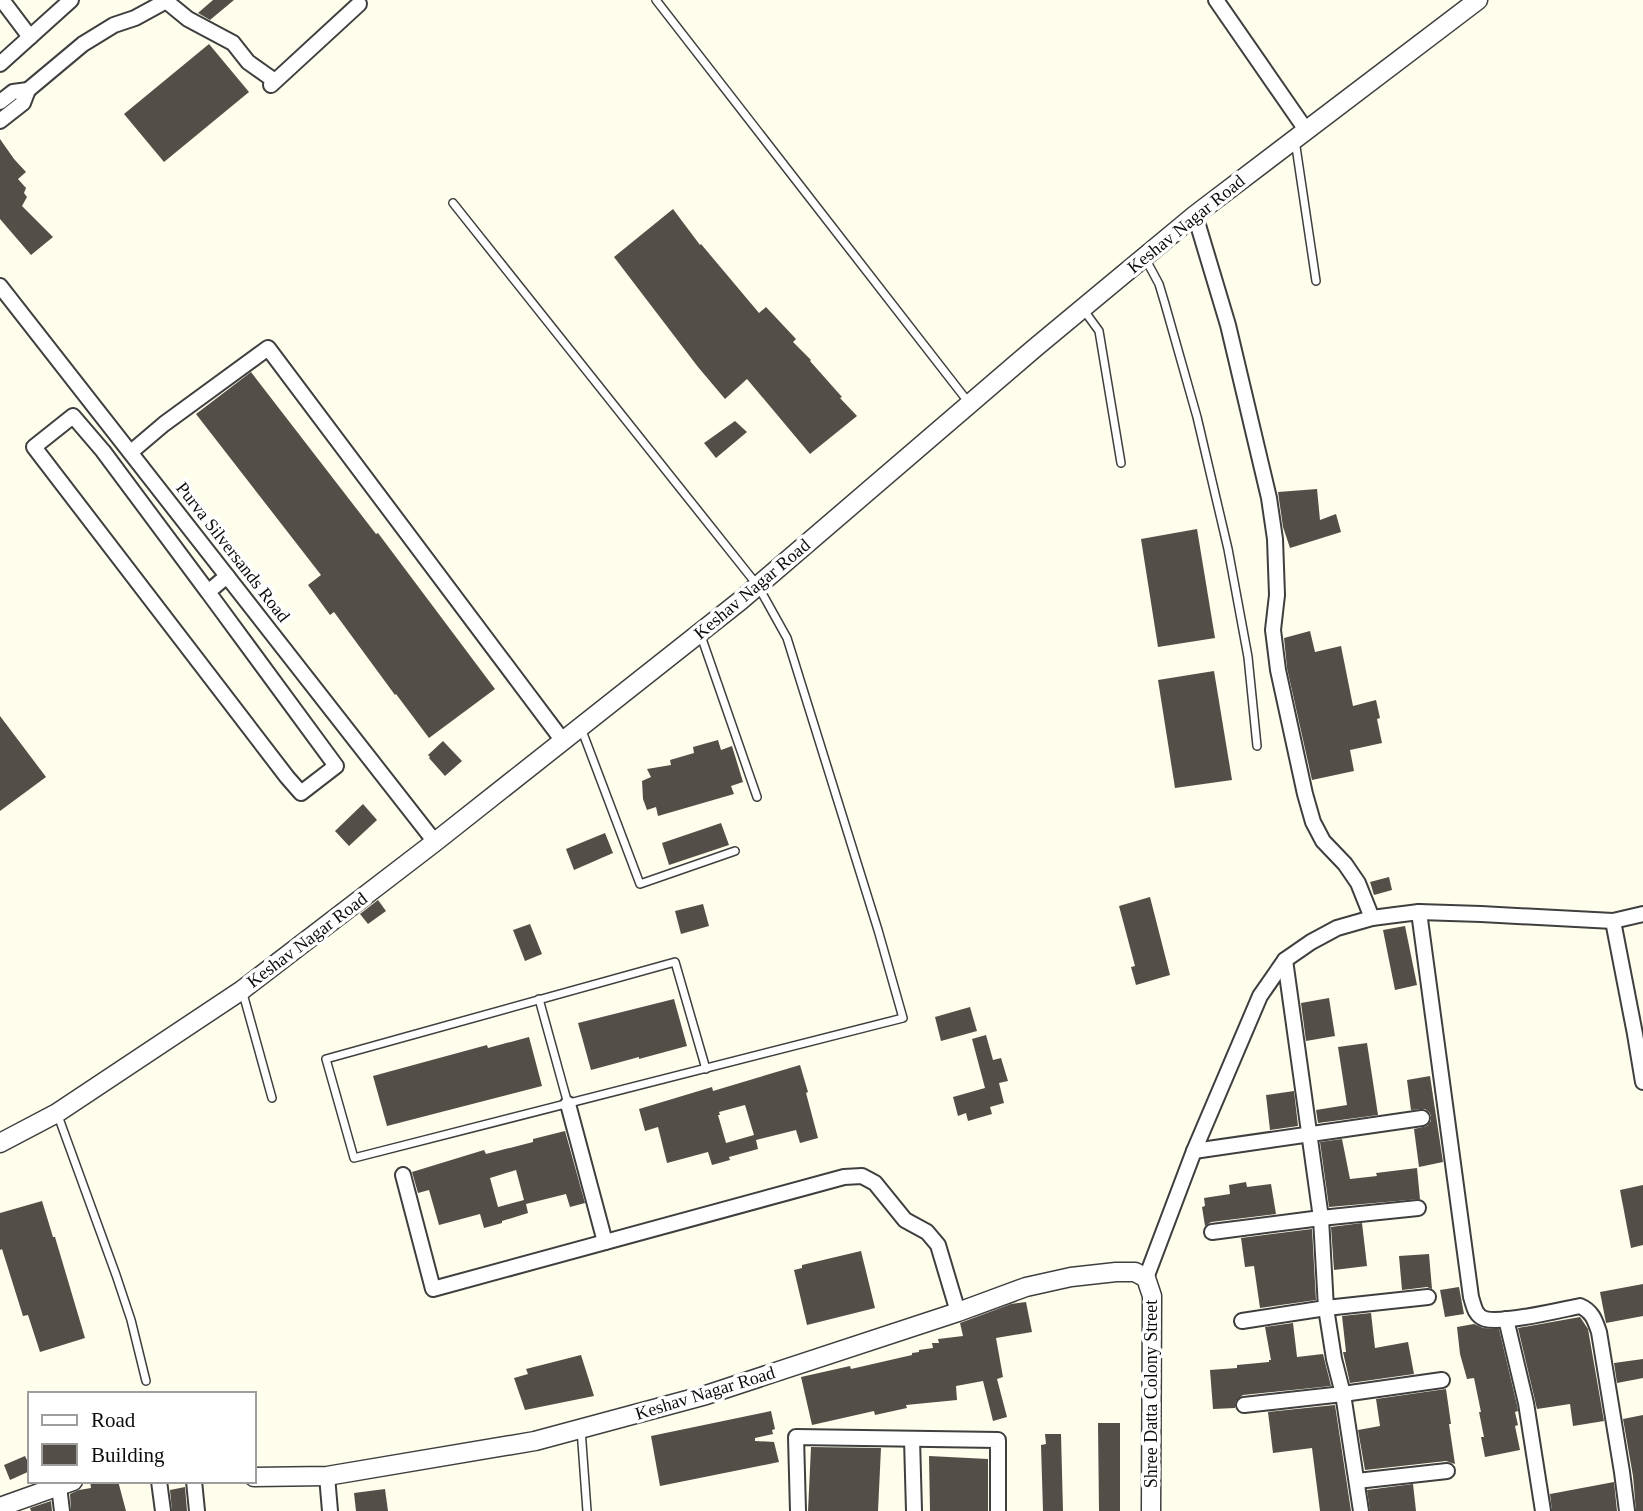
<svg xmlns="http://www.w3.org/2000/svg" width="1643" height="1511" font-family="'Times New Roman',serif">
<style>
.building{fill:#544e48;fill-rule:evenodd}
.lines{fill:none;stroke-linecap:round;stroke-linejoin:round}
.service-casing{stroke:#3f3f3f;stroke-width:10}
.minor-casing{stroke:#3f3f3f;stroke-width:18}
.tertiary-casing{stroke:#3f3f3f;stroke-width:21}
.service{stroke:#fff;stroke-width:7}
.minor{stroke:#fff;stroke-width:14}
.tertiary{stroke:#fff;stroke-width:18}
.labels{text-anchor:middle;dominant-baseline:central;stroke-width:7;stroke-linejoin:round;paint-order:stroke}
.street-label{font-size:18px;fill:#0c0c0c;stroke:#fff}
</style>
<rect width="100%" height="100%" fill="#fffdeb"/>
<g class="building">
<polygon points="213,0 234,0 210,20 198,13"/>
<polygon points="209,44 249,92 164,162 124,114"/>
<polygon points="0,139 14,159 26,172 18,179 26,188 24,193 27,197 22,206 53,237 31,255 0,219"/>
<polygon points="673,209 700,245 701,244 759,313 766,307 796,339 793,342 811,360 810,361 842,397 840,398 857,416 810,454 747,379 725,399 698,367 614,257"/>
<polygon points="251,372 376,534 378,533 495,689 429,738 396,694 395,695 334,612 330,615 308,585 321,575 196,414"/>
<polygon points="735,421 747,432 716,458 704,443"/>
<polygon points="1317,489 1320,520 1336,514 1341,532 1290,548 1283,527 1278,492"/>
<polygon points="1197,529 1215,638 1158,647 1141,539"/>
<polygon points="1310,631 1315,652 1341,646 1353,706 1376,700 1380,718 1377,719 1382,743 1350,750 1354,771 1312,780 1287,668 1284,638"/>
<polygon points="1214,671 1232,780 1175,788 1158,680"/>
<polygon points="0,716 46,777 0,811"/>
<polygon points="718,740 721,750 732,746 743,782 731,786 734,794 658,816 656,807 647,810 643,799 642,781 651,777 647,769 671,765 670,760 694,753 693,747"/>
<polygon points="443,741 462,761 445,776 429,758 430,757 428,755"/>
<polygon points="363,804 377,820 349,846 335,831"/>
<polygon points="721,823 729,845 669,865 662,843"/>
<polygon points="605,833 613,853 574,870 566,849"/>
<polygon points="1389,877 1392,890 1374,895 1370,882"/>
<polygon points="1150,897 1170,975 1136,985 1131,967 1135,966 1119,906"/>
<polygon points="378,900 386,911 368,924 360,914"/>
<polygon points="703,904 709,926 681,934 675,911"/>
<polygon points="530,924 542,954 525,961 513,930"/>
<polygon points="1405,926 1417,985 1395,990 1383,930"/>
<polygon points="1329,998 1335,1036 1306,1041 1301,1003"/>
<polygon points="674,999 687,1046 639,1059 639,1057 591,1070 578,1023"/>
<polygon points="970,1007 977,1031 941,1041 935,1017"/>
<polygon points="986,1035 993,1060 1001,1058 1008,1081 999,1083 1004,1103 990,1107 992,1114 968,1121 966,1113 958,1116 953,1097 985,1088 972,1039"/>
<polygon points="529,1037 542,1086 387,1126 373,1076 487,1045 488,1048"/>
<polygon points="1367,1043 1378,1115 1318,1123 1316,1110 1347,1105 1338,1047"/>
<path d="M800 1065 808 1092 806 1093 818 1138 800 1143 796 1130 756 1140 758 1149 729 1157 730 1160 712 1165 708 1152 667 1163 658 1127 645 1131 639 1109 712 1087 713 1091ZM745 1105 754 1135 726 1143 718 1115H720L719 1112Z"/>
<polygon points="1430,1076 1443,1162 1419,1167 1414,1129 1427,1126 1431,1121 1431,1116 1429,1112 1425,1109 1411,1110 1407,1080"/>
<polygon points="1294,1091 1298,1126 1270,1130 1266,1095"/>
<path d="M565 1131 585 1203 570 1207 566 1194 526 1204 528 1213 502 1221V1223L484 1228 480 1214 439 1225 429 1190 418 1193 412 1172 484 1150 486 1154 533 1142V1139ZM516 1170 524 1200 498 1207 490 1178Z"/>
<polygon points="1342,1139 1350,1179 1377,1176 1376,1173 1417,1168 1420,1199 1329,1207 1320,1142"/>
<polygon points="1246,1182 1247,1187 1271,1184 1276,1214 1211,1222 1205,1226 1202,1207 1205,1206 1204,1198 1230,1194 1229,1185"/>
<polygon points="1643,1185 1643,1245 1631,1248 1620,1190"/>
<polygon points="42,1201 53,1237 55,1237 85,1338 40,1352 28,1315 23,1316 2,1249 0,1250 0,1213"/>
<polygon points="1362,1223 1367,1266 1334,1270 1331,1227"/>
<polygon points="1312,1229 1316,1300 1260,1308 1254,1266 1245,1267 1241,1238"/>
<polygon points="861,1251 875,1308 807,1325 794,1270 802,1268 802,1265"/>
<polygon points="1429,1254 1432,1289 1427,1287 1402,1290 1399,1256"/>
<polygon points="1643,1284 1643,1316 1606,1323 1600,1292"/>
<polygon points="1459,1287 1464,1314 1445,1317 1440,1290"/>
<polygon points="1026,1302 1032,1332 996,1338 1003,1377 997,1379 1007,1417 993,1421 983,1381 956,1386 957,1400 906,1405 907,1408 875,1415 874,1411 812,1425 801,1377 850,1366 851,1369 912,1355 912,1353 919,1352 919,1350 933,1348 932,1343 939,1343 938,1339 963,1336 960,1323 1011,1304"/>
<polygon points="1371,1313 1375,1348 1408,1342 1414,1374 1350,1383 1343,1352 1346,1352 1342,1316"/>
<polygon points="1580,1317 1588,1329 1604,1421 1573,1426 1570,1404 1537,1409 1518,1328"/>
<polygon points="1293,1323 1297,1357 1323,1354 1331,1386 1243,1395 1236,1401 1235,1408 1213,1409 1210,1370 1237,1368 1237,1365 1269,1362 1269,1360 1271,1360 1265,1327"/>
<polygon points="1474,1324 1483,1328 1499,1329 1517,1405 1518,1411 1515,1412 1518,1425 1515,1426 1520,1450 1485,1457 1481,1437 1484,1437 1479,1412 1481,1412 1474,1378 1467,1379 1460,1354 1457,1327"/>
<polygon points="581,1355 594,1396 525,1410 514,1378 528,1374 526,1369"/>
<polygon points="1643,1359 1643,1378 1617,1383 1614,1363"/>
<polygon points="1446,1389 1451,1424 1449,1424 1455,1464 1446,1461 1365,1470 1358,1430 1380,1426 1376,1399"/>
<polygon points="1335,1405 1351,1511 1320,1511 1312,1448 1273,1453 1268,1412"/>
<polygon points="771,1411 775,1429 772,1430 773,1434 755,1438 755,1441 774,1442 779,1462 660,1486 651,1436"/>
<polygon points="1643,1415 1643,1511 1636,1511 1633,1476 1623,1419"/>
<polygon points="1098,1423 1120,1423 1120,1511 1099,1511"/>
<polygon points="1045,1434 1061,1434 1063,1511 1043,1511 1041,1445 1046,1444"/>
<polygon points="811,1447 881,1448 878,1511 808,1511"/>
<polygon points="25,1456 30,1466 30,1471 10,1480 4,1465"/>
<polygon points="929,1456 988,1459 988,1511 930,1511"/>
<polygon points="90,1481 118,1481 126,1511 71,1511 70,1494 79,1490 91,1488"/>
<polygon points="1614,1482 1617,1511 1552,1511 1550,1494"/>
<polygon points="1413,1484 1416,1511 1370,1511 1367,1490"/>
<polygon points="185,1487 187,1511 172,1511 170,1490"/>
<polygon points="385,1489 388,1511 356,1511 354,1493"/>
<polygon points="51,1501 52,1511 31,1511 30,1508"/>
</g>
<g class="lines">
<defs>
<g id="service">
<polyline points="656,0 969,403"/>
<polyline points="1295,140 1316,281"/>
<polyline points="453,203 758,586 787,638 878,930 903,1018 354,1158 326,1059 675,962 706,1069"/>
<polyline points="1145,258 1159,284 1165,304 1197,417 1228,549 1248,657 1257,746"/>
<polyline points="1083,309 1099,331 1121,463"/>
<polyline points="700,633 757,797"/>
<polyline points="581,728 640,884 735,851"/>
<polyline points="242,990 272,1098"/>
<polyline points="539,999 568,1104"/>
<polyline points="57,1113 116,1275 131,1320 146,1381"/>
<polyline points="581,1429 587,1511"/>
</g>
<g id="minor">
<polyline points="2,0 30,37"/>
<polyline points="1216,0 1306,130"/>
<polyline points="0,64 71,0"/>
<polyline points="28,90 83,44 114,25 135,18 166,1 188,19 233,43 248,62 272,79 271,85 359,4"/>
<polyline points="0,102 13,92 28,90 23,103 0,121"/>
<polyline points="1195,215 1228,325 1269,498 1275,539 1277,595 1273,630 1278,670 1305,794 1313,822 1323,841 1345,864 1358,883 1372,918"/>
<polyline points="0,286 435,842"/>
<polyline points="131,452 164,424 268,348 563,741"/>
<polyline points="208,592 336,766 301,793 287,777 34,447 73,416 103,451 208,592 227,576"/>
<path d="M1419 912 1471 1297C1474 1306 1475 1316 1485 1319 1503 1324 1560 1310 1580 1306 1592 1311 1595 1320 1599 1332L1622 1472 1627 1511"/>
<polyline points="1613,921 1635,1034 1643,1082"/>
<polyline points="1285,960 1321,1218 1326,1308 1334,1359 1343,1394 1361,1511"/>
<polyline points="568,1104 605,1242"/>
<polyline points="1194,1151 1422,1118"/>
<polyline points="403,1175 433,1289 844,1177 862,1176 875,1183 905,1220 927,1232 938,1245 958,1312"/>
<polyline points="1212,1232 1321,1218 1418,1208"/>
<polyline points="1146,1278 1194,1151 1260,996 1285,960 1311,942 1337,928 1372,918 1395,915 1419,912 1481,914 1613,921 1643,914"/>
<polyline points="1506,1319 1526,1403 1543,1511"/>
<polyline points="1242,1321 1326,1308 1428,1297"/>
<polyline points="1244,1405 1343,1394 1442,1380"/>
<polyline points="912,1439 914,1511"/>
<polyline points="327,1476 330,1511"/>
<polyline points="159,1481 163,1511"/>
<polyline points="194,1481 197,1511"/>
<polyline points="1357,1481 1447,1471"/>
<polyline points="59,1486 62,1511"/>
<polyline points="798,1511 796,1437 998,1440 998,1511"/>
</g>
<g id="tertiary">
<polyline points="0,1143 57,1113 242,990 435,842 740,601 1036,347 1195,215 1478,0"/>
<polyline points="254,1477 327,1476 535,1441 706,1395 958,1312 1026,1287 1071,1277 1116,1272 1135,1272 1146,1278 1152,1296 1151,1511"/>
<polyline points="0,1507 73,1481"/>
</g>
</defs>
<use href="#service" class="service-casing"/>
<use href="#minor" class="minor-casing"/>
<use href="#tertiary" class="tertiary-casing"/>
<use href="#service" class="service"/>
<use href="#minor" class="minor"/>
<use href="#tertiary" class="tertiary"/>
</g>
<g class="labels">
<g class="street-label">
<text transform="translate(1186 224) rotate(-39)">Keshav Nagar Road</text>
<text transform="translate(233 552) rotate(52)">Purva Silversands Road</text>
<text transform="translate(752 589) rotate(-40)">Keshav Nagar Road</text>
<text transform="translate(307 940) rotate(-37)">Keshav Nagar Road</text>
<text transform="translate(705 1393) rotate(-17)">Keshav Nagar Road</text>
<text transform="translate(1151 1394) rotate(-90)">Shree Datta Colony Street</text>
</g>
</g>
<rect x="28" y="1392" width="228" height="91" fill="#ffffff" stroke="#9e9e9e" stroke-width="2"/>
<rect x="42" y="1415" width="35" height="10" fill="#ffffff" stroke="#9e9e9e" stroke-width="2"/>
<text x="91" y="1427" font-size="21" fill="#0c0c0c">Road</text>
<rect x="42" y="1444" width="35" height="21" fill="#544e48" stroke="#9e9e9e" stroke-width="2"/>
<text x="91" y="1462" font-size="21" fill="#0c0c0c">Building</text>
</svg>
